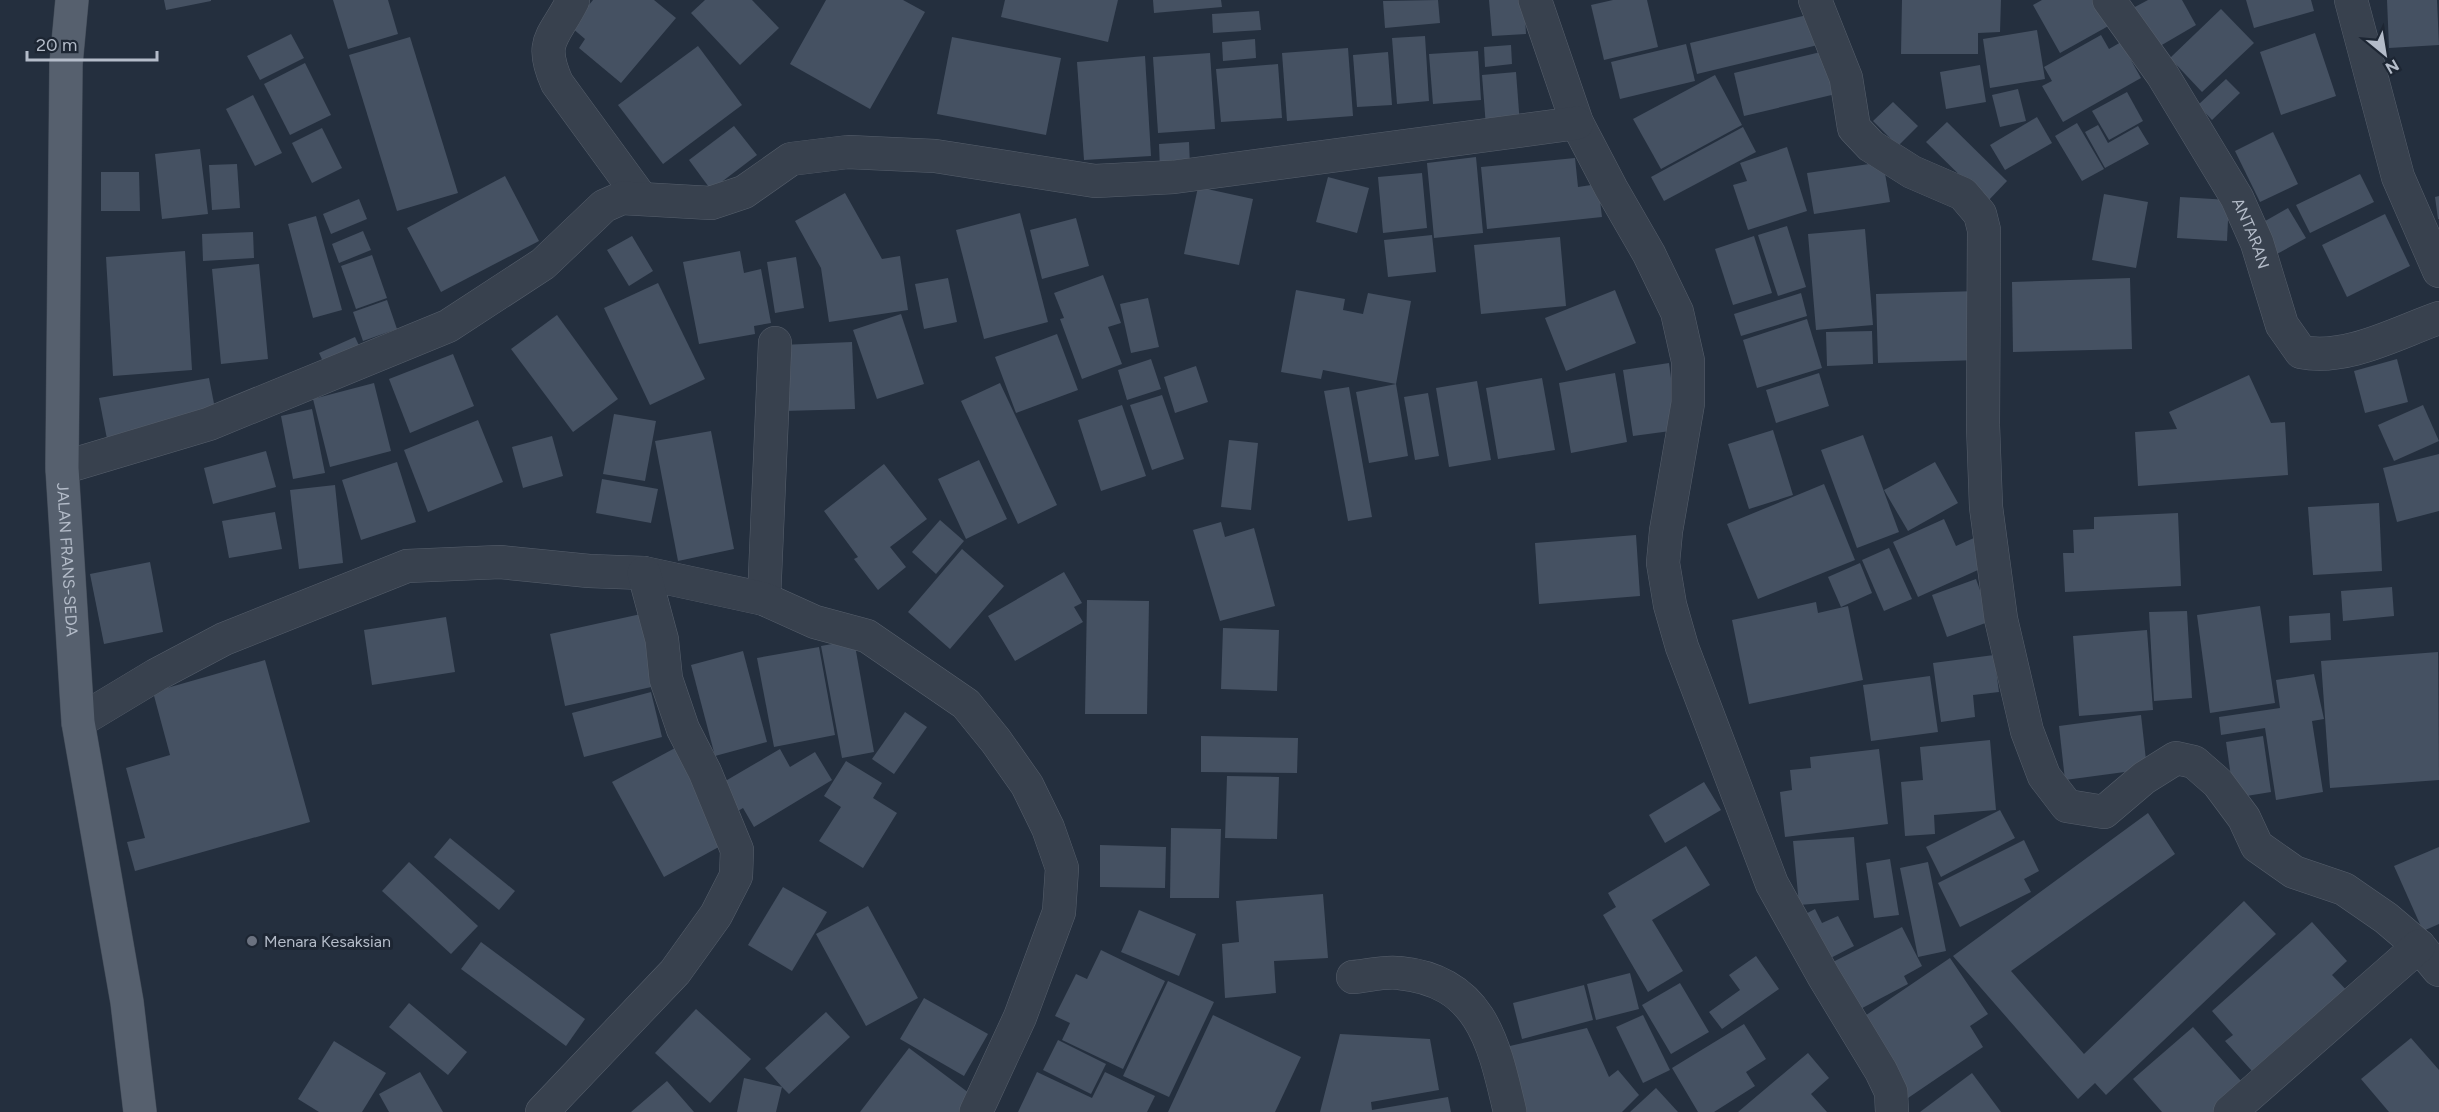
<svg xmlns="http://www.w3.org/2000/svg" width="2439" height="1112" font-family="Figtree,sans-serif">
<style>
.building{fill:#455162}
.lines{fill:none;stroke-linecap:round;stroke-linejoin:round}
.minor-casing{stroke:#565f6c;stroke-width:34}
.primary-casing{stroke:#414a57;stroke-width:34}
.minor{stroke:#38414e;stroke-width:33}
.primary{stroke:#56606e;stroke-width:33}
.worship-dot{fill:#6b7280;stroke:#1d2633;stroke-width:2}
.labels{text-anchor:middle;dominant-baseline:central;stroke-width:6;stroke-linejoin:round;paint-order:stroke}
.street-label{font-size:16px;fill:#b4bcc9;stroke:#1d2633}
.poi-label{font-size:16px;fill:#b4bcc9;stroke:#1d2633;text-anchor:start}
</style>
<rect width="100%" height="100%" fill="#242f3e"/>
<g class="building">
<polygon points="164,0 211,0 211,1 166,10"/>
<polygon points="333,0 388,0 398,34 348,49"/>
<polygon points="593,0 654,0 676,18 621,83 579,48 585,39 571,27"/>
<polygon points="705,0 752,0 779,28 740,65 691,13"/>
<polygon points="826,0 903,0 925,12 870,109 790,64"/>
<polygon points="1005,0 1118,0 1108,42 1001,17"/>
<polygon points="1153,0 1221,0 1222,7 1154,13"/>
<polygon points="1438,0 1440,23 1385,28 1383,1"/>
<polygon points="1489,0 1524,0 1526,34 1492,36"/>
<polygon points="1613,0 1647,0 1658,47 1604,60 1591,5"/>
<polygon points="1902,0 2001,0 2000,32 1978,33 1978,54 1901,54"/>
<polygon points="2042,0 2099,0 2112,24 2060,53 2033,5"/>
<polygon points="2148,0 2182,0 2196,25 2155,49 2133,8"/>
<polygon points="2246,0 2311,0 2314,11 2254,28"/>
<polygon points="2387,0 2437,0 2439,45 2389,48"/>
<polygon points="2221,9 2254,43 2202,92 2170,58"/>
<polygon points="1259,11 1261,30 1213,33 1212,14"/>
<polygon points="1811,14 1818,45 1697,74 1690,43"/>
<polygon points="2037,30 2045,79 1990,88 1983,39"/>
<polygon points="2315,33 2336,96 2281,115 2260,52"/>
<polygon points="291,34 304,58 260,80 247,56"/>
<polygon points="2101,35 2109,49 2121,42 2141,78 2063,122 2042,86 2052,81 2044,67"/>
<polygon points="1425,36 1429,101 1397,104 1392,38"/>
<polygon points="410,37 458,193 397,211 349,55"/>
<polygon points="952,37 1061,58 1046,135 937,114"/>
<polygon points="1255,39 1256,58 1223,61 1222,42"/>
<polygon points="1686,44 1695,81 1620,99 1611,62"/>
<polygon points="1511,45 1512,64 1485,67 1484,47"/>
<polygon points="698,46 742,105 663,164 618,105"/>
<polygon points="1348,48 1353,116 1287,121 1282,53"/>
<polygon points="1829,50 1840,93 1744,116 1734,73"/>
<polygon points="1478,51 1481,100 1433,104 1429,54"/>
<polygon points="1388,52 1392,105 1357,107 1353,55"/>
<polygon points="1210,53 1215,129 1158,133 1153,57"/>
<polygon points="1145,56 1151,156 1084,160 1077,62"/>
<polygon points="305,63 331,115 290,135 264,84"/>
<polygon points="1278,64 1282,118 1221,122 1216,69"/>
<polygon points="1980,65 1986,102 1946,109 1940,72"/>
<polygon points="1516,72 1520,125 1486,127 1482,75"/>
<polygon points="1715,75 1742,125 1661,169 1633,119"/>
<polygon points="2226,79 2240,93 2212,120 2198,105"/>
<polygon points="2018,89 2026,121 2000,127 1992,95"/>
<polygon points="2127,92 2143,121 2109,140 2092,111"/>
<polygon points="253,95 282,153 255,166 226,109"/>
<polygon points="1893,102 1918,126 1898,146 1873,121"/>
<polygon points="2037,117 2052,143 2005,170 1990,145"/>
<polygon points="1947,122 2007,181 1987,202 1926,142"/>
<polygon points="2077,123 2104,169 2082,181 2055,136"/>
<polygon points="2098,125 2108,143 2138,126 2149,144 2105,168 2085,132"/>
<polygon points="734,126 757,155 711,190 689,160"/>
<polygon points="1743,127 1756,152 1664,201 1651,177"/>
<polygon points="322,128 342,168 312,183 292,143"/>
<polygon points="2273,132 2298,184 2260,202 2235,151"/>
<polygon points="1189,142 1190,167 1160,170 1159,144"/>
<polygon points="1787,147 1807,211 1748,230 1733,185 1747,181 1740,163"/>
<polygon points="200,149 208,214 162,219 155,154"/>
<polygon points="1476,157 1483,233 1434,238 1427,163"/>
<polygon points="1575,158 1578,187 1598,184 1602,217 1487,229 1481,167"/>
<polygon points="1883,162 1890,202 1814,214 1807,173"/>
<polygon points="237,164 240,208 212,210 209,165"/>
<polygon points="101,172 139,172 140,211 101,211"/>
<polygon points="1422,173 1427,228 1383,233 1378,177"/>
<polygon points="2360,174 2374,202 2310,233 2296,205"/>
<polygon points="505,176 539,241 441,292 407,228"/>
<polygon points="1328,177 1369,188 1357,233 1316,222"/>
<polygon points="1198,187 1253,199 1239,265 1184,254"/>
<polygon points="845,193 882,259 900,256 908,310 829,322 821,268 795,221"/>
<polygon points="2104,194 2148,202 2136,268 2092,260"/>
<polygon points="2439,196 2439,219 2438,219 2435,197"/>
<polygon points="2180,197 2229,200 2227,241 2177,238"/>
<polygon points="359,199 367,219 331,234 323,214"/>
<polygon points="2288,208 2306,238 2277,254 2260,224"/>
<polygon points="1020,213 1048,322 984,339 956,230"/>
<polygon points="2385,214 2410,266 2347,297 2322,245"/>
<polygon points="316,216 342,310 313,318 288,224"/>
<polygon points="1076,218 1089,266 1042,279 1030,230"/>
<polygon points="1787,226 1806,287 1778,296 1758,235"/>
<polygon points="1865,229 1873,325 1816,330 1808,234"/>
<polygon points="363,231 371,250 339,263 332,244"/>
<polygon points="253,232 254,258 203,261 202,234"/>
<polygon points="1432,235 1436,272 1388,277 1384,240"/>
<polygon points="632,236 653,271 629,286 607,250"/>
<polygon points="1754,236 1772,293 1733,305 1715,249"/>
<polygon points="1560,237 1566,306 1481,314 1474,245"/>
<polygon points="185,251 192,370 113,376 106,257"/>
<polygon points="740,251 744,273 761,269 771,323 754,326 755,334 699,344 683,262"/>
<polygon points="372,255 387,298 356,309 341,266"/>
<polygon points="796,257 804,308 775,313 767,262"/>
<polygon points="259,264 268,359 221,364 212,269"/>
<polygon points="1103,275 1121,323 1108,327 1122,364 1082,379 1060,319 1064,318 1054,293"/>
<polygon points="948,278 957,322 924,329 915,284"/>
<polygon points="2130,278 2132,349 2013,352 2012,282"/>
<polygon points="658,283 705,379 650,405 604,308"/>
<polygon points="1296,290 1345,299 1343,310 1363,314 1368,293 1411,301 1396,384 1323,370 1321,379 1281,372"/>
<polygon points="1615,290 1636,343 1566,371 1545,318"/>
<polygon points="1978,291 1980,360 1878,363 1876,294"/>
<polygon points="1801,293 1807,316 1741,336 1734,314"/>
<polygon points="1148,298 1159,347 1131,353 1120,304"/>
<polygon points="387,300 397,329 363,341 353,312"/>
<polygon points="901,314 924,384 877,399 853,330"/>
<polygon points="557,315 618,399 573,432 511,349"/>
<polygon points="1807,319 1822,368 1757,388 1743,340"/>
<polygon points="1872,331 1873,364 1827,366 1826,332"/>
<polygon points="1057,334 1078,390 1016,413 995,357"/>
<polygon points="355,337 363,354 327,370 319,353"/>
<polygon points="852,342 855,409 784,411 781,345"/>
<polygon points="453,354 474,406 410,433 389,379"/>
<polygon points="1151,359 1161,389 1127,400 1118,370"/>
<polygon points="2397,359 2408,402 2365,413 2354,371"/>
<polygon points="1669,363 1678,430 1633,436 1623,370"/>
<polygon points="1196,366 1208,402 1175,413 1164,377"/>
<polygon points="1615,373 1627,442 1571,453 1559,383"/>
<polygon points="1819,373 1829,406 1776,423 1766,390"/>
<polygon points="2249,375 2271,423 2285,422 2288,475 2138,486 2135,432 2177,429 2169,412"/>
<polygon points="209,378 217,419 107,439 99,398"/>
<polygon points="1542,378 1555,450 1498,459 1486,388"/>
<polygon points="1477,381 1491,460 1449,467 1436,388"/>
<polygon points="374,383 391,451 330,467 313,399"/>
<polygon points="1000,383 1057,505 1018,524 961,401"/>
<polygon points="1396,384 1408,456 1369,463 1356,392"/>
<polygon points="1349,387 1372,517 1348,521 1324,391"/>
<polygon points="1428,393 1439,456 1415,460 1404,397"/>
<polygon points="1162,395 1184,459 1152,470 1130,405"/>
<polygon points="1122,405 1146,476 1101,491 1078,420"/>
<polygon points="2423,405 2439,441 2394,461 2378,425"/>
<polygon points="312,409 325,473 293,479 281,416"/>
<polygon points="614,414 656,421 645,481 603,474"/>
<polygon points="478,420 503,482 428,512 404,450"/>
<polygon points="1773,430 1793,495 1749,509 1728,444"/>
<polygon points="711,431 734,549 678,561 655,441"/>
<polygon points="1863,435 1899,532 1857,548 1821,450"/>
<polygon points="552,436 563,476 523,488 512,447"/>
<polygon points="1229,440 1258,443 1251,510 1221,507"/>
<polygon points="266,451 276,487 213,504 204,468"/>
<polygon points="2439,454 2439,511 2397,522 2383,468"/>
<polygon points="979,460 1007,519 966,539 938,479"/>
<polygon points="397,462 416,522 361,540 342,480"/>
<polygon points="1935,462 1958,503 1908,531 1884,490"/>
<polygon points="884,464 927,519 890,547 906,567 878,590 854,559 858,557 824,511"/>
<polygon points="602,479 658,489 651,523 596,513"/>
<polygon points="1824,484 1855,560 1758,599 1727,524"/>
<polygon points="335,485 343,563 299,569 290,490"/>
<polygon points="2379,503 2382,571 2313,575 2308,507"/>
<polygon points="275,512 282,549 229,558 222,521"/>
<polygon points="2178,513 2181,586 2065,592 2063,553 2074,553 2073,530 2094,529 2094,517"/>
<polygon points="1944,519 1956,546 1976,537 1989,565 1918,597 1893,542"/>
<polygon points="940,520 964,541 936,574 912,552"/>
<polygon points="1221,522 1225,537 1254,528 1275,606 1220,621 1193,530"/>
<polygon points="1636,535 1640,596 1539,604 1535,543"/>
<polygon points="1889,548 1912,599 1884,611 1862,560"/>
<polygon points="962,549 1004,586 950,649 908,612"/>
<polygon points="150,562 163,632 104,644 90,574"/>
<polygon points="1860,563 1872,593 1841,607 1828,577"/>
<polygon points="1064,572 1082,603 1074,607 1083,622 1015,661 988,616"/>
<polygon points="1976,579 1991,621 1947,637 1932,595"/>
<polygon points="2392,587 2394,616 2343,621 2341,591"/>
<polygon points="1087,600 1149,601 1147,714 1085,714"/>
<polygon points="1816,602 1818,613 1848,606 1863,680 1749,704 1732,620"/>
<polygon points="2260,606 2275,703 2210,713 2197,615"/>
<polygon points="2187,611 2192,698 2154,701 2149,612"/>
<polygon points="2330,613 2331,640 2290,643 2289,616"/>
<polygon points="641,614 656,686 565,706 550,634"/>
<polygon points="446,617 455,672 372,685 364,630"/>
<polygon points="1223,628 1279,630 1277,691 1221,689"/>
<polygon points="2147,630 2153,710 2079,716 2073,636"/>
<polygon points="854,640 874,752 842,758 821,646"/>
<polygon points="819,647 835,735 774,747 757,658"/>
<polygon points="743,651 767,742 715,756 691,665"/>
<polygon points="2438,652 2439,780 2330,788 2321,661"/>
<polygon points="1994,655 1999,692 1973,695 1975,717 1941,722 1933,663"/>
<polygon points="265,660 310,822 135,871 127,842 145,838 126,768 170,755 153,692"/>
<polygon points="2314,674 2324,719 2312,721 2323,792 2276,800 2265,728 2221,735 2219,717 2280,708 2276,680"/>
<polygon points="1930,676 1938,732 1871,741 1863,685"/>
<polygon points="651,692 662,737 584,757 572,713"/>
<polygon points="905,712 927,727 894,774 872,759"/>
<polygon points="2141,715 2147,769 2065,780 2059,726"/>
<polygon points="1201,736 1298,738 1297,773 1201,772"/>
<polygon points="2263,736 2271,792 2234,798 2226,742"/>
<polygon points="1990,740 1996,810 1934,815 1935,834 1905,836 1901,782 1923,780 1920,747"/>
<polygon points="675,748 726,843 664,877 612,782"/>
<polygon points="780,749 790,767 815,752 832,780 754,827 743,808 738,811 722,783"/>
<polygon points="1879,749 1888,824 1785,837 1780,792 1792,790 1790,770 1811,768 1810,757"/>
<polygon points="846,761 882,783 873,798 897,813 863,868 819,841 841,807 824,796"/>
<polygon points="1227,776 1279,777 1277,839 1225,838"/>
<polygon points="1704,782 1721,810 1665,843 1649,815"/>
<polygon points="2000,810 2015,838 1941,877 1926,847"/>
<polygon points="2148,813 2175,854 2011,971 2084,1054 2244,901 2276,934 2106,1095 2095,1083 2078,1099 1953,956"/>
<polygon points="1171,828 1221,829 1219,898 1170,898"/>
<polygon points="1854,837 1859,900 1799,905 1793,841"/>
<polygon points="450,838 515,891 499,910 434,857"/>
<polygon points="2024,840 2039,871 2024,879 2031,892 1960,927 1938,883"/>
<polygon points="1100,845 1166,847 1165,888 1100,887"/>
<polygon points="1686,846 1710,885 1652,920 1683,971 1648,992 1603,915 1616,907 1608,893"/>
<polygon points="2439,847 2439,924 2423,931 2394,866"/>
<polygon points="1890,859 1899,915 1874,918 1866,863"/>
<polygon points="409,862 478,926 451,954 382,891"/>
<polygon points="1928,862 1946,951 1918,957 1900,868"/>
<polygon points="783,887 827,912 792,971 748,945"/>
<polygon points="1323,894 1328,958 1274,961 1276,993 1225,998 1222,944 1239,942 1236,901"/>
<polygon points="868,906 918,998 866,1026 816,934"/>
<polygon points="1815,909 1822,923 1838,916 1854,946 1819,964 1796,919"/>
<polygon points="1139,910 1196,934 1179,976 1121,952"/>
<polygon points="2312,922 2347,961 2332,975 2353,997 2260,1080 2225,1041 2233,1035 2212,1011"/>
<polygon points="1902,927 1922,966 1904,976 1908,984 1849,1015 1823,967"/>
<polygon points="481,942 585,1019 566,1046 461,969"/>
<polygon points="1101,950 1165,981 1123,1069 1062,1040 1070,1023 1055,1016 1076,974 1087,979"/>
<polygon points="1756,956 1779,989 1722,1029 1709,1012 1740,990 1729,975"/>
<polygon points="1950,958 1988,1014 1970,1026 1983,1047 1908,1098 1856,1022"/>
<polygon points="1630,973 1639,1009 1596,1020 1587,984"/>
<polygon points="1168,981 1214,1002 1169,1097 1123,1076"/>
<polygon points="1680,983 1709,1032 1671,1054 1642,1005"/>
<polygon points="1584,985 1593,1020 1522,1039 1513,1003"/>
<polygon points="924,998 988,1034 964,1076 900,1039"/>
<polygon points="409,1003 467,1052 448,1075 389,1027"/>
<polygon points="696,1009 751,1059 710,1103 655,1053"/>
<polygon points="826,1012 850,1037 789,1094 782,1087 776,1112 737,1112 744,1078 782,1087 765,1068"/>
<polygon points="1213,1015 1301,1057 1275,1112 1168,1112"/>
<polygon points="1643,1015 1670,1070 1643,1083 1616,1027"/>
<polygon points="1744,1024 1766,1059 1746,1072 1755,1086 1714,1112 1698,1112 1672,1068"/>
<polygon points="2193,1027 2249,1090 2224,1112 2162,1112 2133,1079"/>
<polygon points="1587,1028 1609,1077 1618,1070 1639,1095 1622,1112 1516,1112 1497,1049"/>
<polygon points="1340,1034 1430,1039 1439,1090 1371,1102 1372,1110 1448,1097 1451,1112 1320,1112"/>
<polygon points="2411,1038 2439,1070 2439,1112 2389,1112 2361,1079"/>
<polygon points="1058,1040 1106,1064 1091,1094 1043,1070"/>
<polygon points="334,1041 386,1073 362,1112 319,1112 298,1099"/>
<polygon points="909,1048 973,1096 960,1112 860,1112"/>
<polygon points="1808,1053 1829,1078 1811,1094 1827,1112 1738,1112"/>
<polygon points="420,1072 443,1112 389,1112 379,1094"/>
<polygon points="1037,1072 1092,1098 1105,1072 1155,1096 1147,1112 1018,1112"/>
<polygon points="1972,1073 2001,1112 1920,1112"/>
<polygon points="667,1081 694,1112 631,1112"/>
<polygon points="1656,1088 1678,1112 1630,1112"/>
</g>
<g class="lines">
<defs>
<g id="minor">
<path d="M573 0C554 38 538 40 557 83L641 198"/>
<polyline points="1535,0 1577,123 1611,188 1649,254 1677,312 1688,361 1688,403 1666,531 1663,563 1670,605 1682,647 1772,884 1824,977 1881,1071 1891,1092 1892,1112"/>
<polyline points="1815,0 1846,78 1854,128 1871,146 1912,172 1963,194 1980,214 1984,230 1983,425 1986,507 2001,619 2027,731 2044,776 2067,806 2104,812 2144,778 2176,758 2194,762 2218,783 2244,818 2257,846 2294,872 2344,889 2386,918 2419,946 2439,970"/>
<path id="s1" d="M2109 0 2162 74 2237 198 2257 243 2282 325 2301 352C2347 361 2396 333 2439 318"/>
<polyline points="2351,0 2398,177 2439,271"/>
<polyline points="62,468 209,424 448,326 543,264 604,206 622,198 711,203 744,192 791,159 848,152 935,156 1095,181 1174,177 1577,123"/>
<polyline points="764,599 775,343"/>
<polyline points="78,722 156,675 224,639 407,566 500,562 589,571 644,573 764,599 815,622 867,636 966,704 996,741 1027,785 1048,828 1062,868 1059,912 1020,1017 976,1112"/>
<path d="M1353 977C1367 976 1384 971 1399 973 1482 981 1494 1044 1510 1112"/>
<polyline points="542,1112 675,972 716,915 736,876 737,850 705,772 683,729 666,679 662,640 644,573"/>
<polyline points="2230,1112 2419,946"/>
</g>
<g id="primary">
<path id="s2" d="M72 0 66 64 62 468 78 722 127 1002 140 1112"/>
</g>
</defs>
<use href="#minor" class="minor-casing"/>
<use href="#primary" class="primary-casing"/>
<use href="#minor" class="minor"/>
<use href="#primary" class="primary"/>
</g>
<circle class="worship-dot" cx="252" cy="941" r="6"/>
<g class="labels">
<g class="street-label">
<text stroke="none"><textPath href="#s1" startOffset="274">ANTARAN</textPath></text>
<text stroke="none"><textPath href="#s2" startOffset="560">JALAN FRANS-SEDA</textPath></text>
</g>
<g class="poi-label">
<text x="264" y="941">Menara Kesaksian</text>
</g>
</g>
<g transform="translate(2385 54) rotate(150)" stroke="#1d2633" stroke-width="4.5" paint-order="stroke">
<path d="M0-4.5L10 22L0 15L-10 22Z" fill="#b4bcc9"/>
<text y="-9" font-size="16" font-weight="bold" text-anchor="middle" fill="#b4bcc9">N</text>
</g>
<path d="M27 51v9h130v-9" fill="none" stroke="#b4bcc9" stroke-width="3"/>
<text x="36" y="51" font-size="18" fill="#b4bcc9" stroke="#1d2633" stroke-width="4.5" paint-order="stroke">20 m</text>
</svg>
